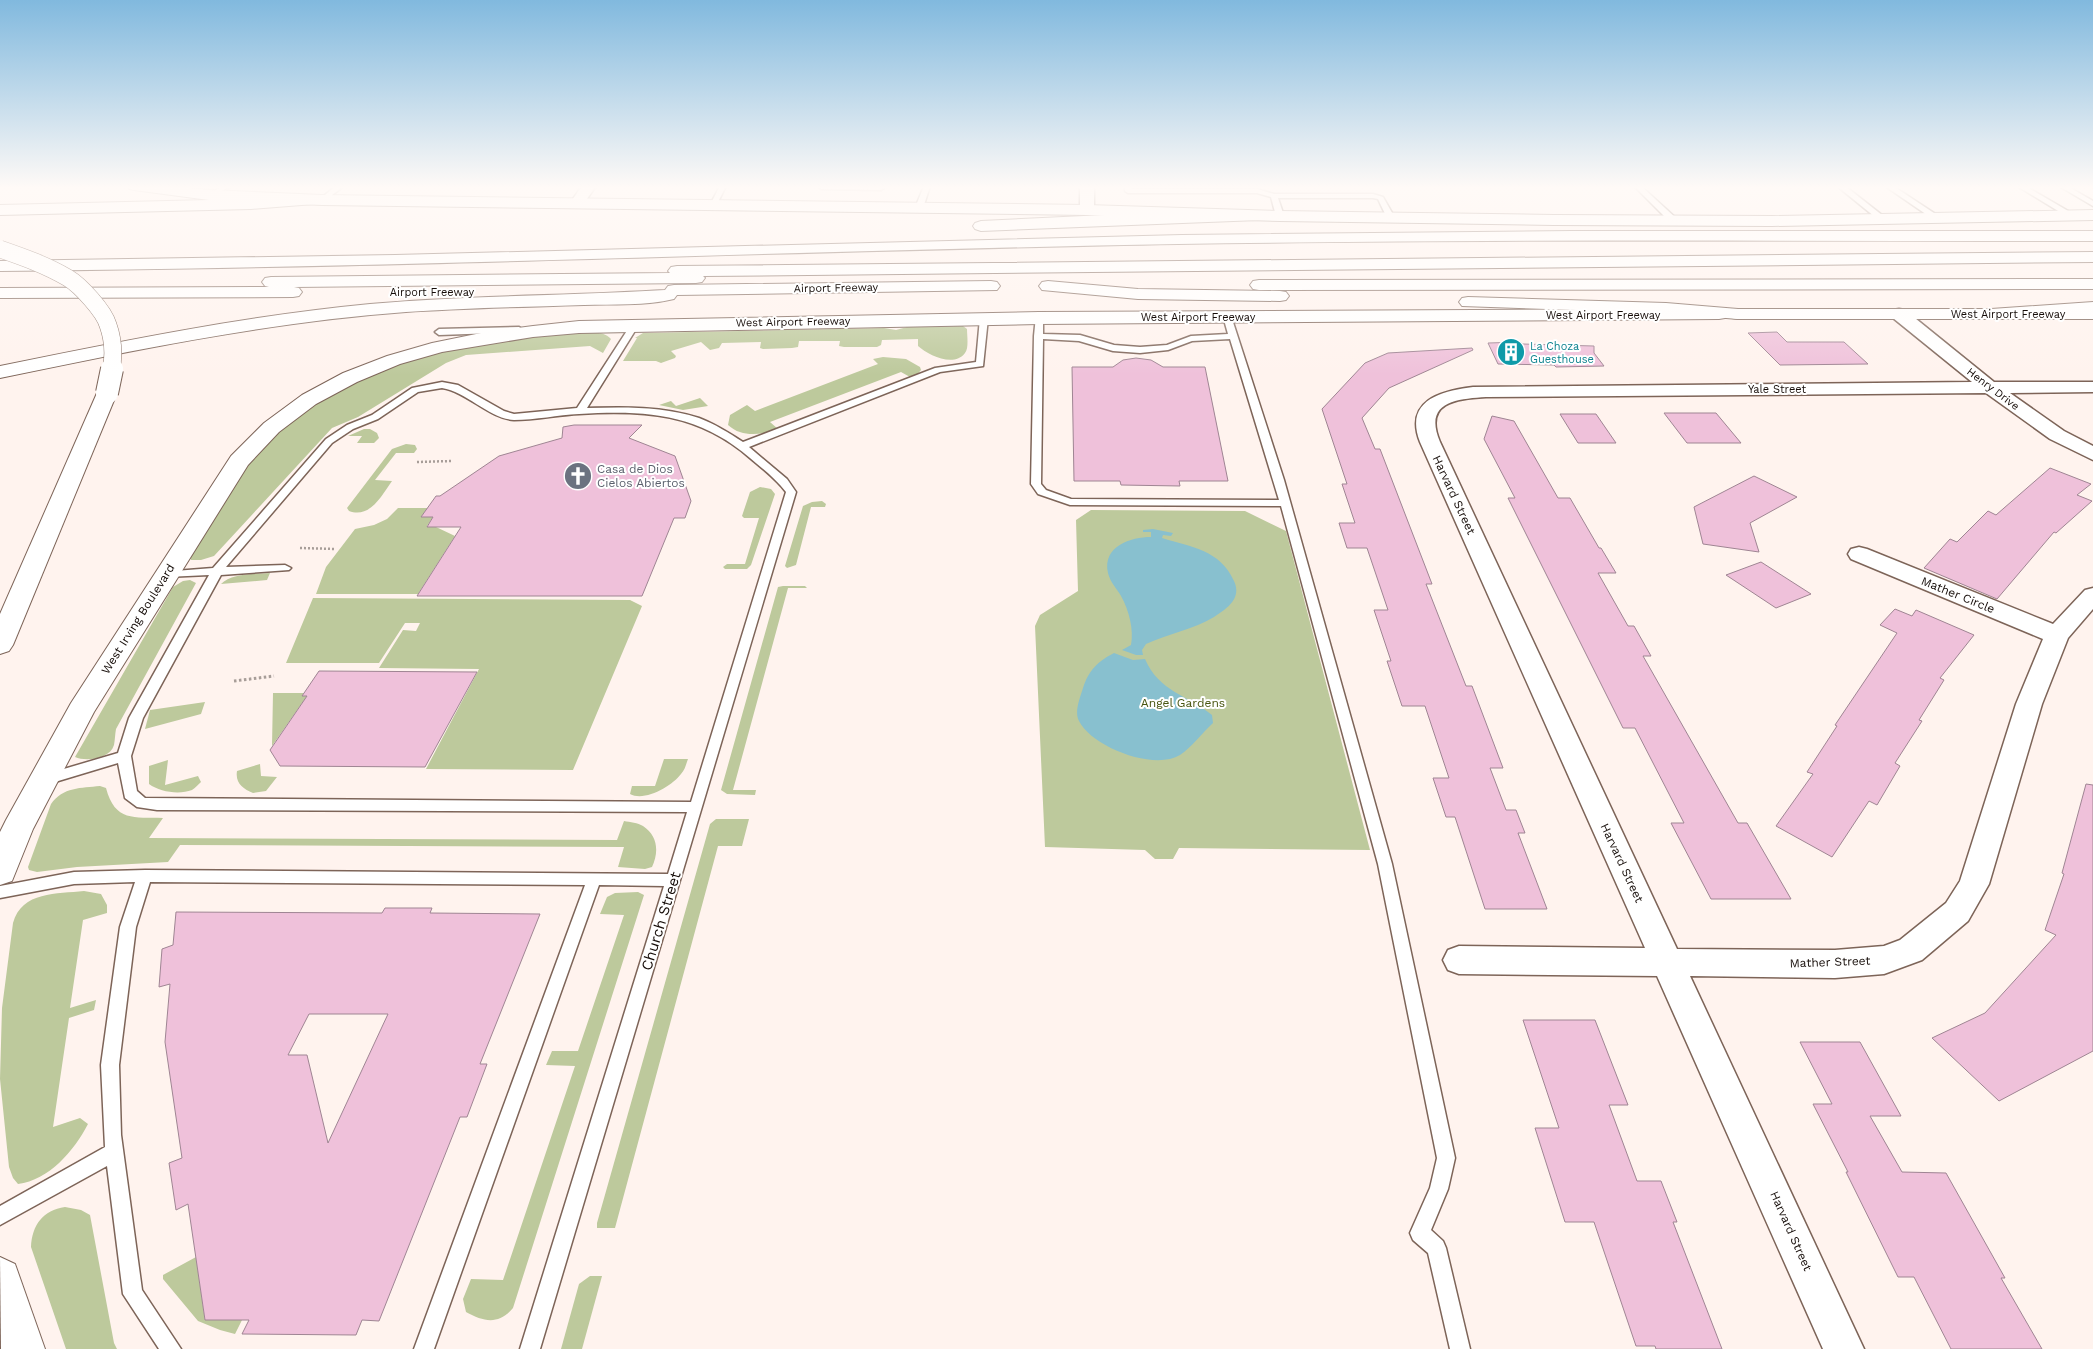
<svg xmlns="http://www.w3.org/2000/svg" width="2093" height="1349" font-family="'Work Sans',sans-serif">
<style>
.green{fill:#bdc99c}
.water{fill:#88c0cf}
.building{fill:#efc1da;stroke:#9f8593;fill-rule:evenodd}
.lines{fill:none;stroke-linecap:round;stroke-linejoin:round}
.service-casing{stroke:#7d6458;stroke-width:3}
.minor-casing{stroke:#7d6458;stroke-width:3}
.tertiary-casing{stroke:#7d6458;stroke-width:2}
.secondary-casing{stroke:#7d6458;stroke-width:2}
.motorway-casing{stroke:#7d6458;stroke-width:2}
.path-far1{stroke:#a79d98;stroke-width:2.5;stroke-dasharray:2 2;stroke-linecap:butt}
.path{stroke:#a79d98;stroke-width:3;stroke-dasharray:2.5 2.5;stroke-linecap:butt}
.service{fill:#fff;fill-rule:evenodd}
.minor{fill:#fff;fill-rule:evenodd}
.tertiary{fill:#fff;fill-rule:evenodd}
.secondary{fill:#fff;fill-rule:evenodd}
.motorway{fill:#fff;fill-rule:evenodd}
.motorway-bridge-far1-casing{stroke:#7d6458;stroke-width:18;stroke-linecap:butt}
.motorway-bridge-casing{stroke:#7d6458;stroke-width:24;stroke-linecap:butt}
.motorway-bridge-far1{stroke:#fff;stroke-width:17}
.motorway-bridge{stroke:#fff;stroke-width:22}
.labels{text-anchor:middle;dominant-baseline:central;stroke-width:4;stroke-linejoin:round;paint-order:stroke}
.far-street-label{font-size:11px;fill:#160d09;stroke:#fff}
.far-culture-label{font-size:11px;fill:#0d838f;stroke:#fff;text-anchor:start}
.worship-label{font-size:12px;fill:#5b616d;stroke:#fff;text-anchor:start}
.street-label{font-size:12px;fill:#160d09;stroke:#fff}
.park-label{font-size:12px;fill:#485510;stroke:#fff}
.near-street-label{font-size:15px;fill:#160d09;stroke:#fff}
</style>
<rect width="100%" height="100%" fill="#fff3ee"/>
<g class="green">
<path d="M963 326 967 329C967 336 969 348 965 353 954 368 928 355 918 346V339L882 340 881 345 877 347H844L839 346 840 341H799L798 347 792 348 763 349 760 348 761 342 722 343 719 348 710 350 701 342 671 351 676 356 675 358 661 363 656 361H623L637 338H635L643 333 884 328 896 330 907 327Z"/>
<path d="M584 333C593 333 604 331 611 339L603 353 590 346 466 355 446 363 358 417 332 428 214 556 201 560H191L190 554 244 461 269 435 338 387 407 359 500 338Z"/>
<path d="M883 357 906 359 920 367 921 370 916 376 910 377 901 372 770 422 778 429 776 431C760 434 742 438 728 425L730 415 747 405 755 411 878 364 873 359Z"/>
<polygon points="700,398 708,406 683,410 659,405 671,401 676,406"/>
<polygon points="364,429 370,429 377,433 379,438 374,443 357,443 362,436 348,436"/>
<path d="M406 444 415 445 417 449 414 453H396L375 480 392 481C382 495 370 519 349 511L347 508 392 449Z"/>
<polygon points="760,487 771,489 775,494 751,565 747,569 725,569 723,567 727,564 745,564 759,518 744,518 742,516 750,492"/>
<polygon points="822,501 826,504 825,507 811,507 796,565 787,568 785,566 803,506 812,502"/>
<polygon points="398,508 428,508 421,517 433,517 427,526 436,527 455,536 418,594 316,594 326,567 355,529 374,525 387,519"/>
<polygon points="1091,510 1245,511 1286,531 1370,850 1179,848 1173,859 1155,859 1145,850 1045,847 1035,626 1040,615 1078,591 1076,520"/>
<path d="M270 573 267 580 221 584C231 573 255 574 270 573Z"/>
<path d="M190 580 196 583 116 729C115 734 115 740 114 745 110 759 86 762 75 757L173 587 183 581Z"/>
<polygon points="783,586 805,586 807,588 788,588 733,790 756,790 755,795 727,794 721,790 778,587"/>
<polygon points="313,598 630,600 642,606 573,770 426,769 479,669 379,668 403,630 416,631 420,623 405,623 379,663 286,663"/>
<polygon points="273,693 304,693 302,696 307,696 272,746"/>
<polygon points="205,702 201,714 145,729 150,710"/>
<path d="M664 759H688C686 764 685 770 681 774 672 786 645 802 630 794L632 786H655Z"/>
<path d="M168 760 165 785 198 776 201 782C199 784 195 788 192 790 179 795 160 792 149 784V766Z"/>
<path d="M260 764 261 776 277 777 266 791 253 793C243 789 235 783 237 771Z"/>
<path d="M100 786 106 788C115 822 134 817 163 818L149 838 617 840 624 821C630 822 638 823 643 826 658 836 659 852 652 867L645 869 618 867 624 847 180 845 168 862 77 867 37 872 29 870 28 867 51 804C63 787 81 788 100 786Z"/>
<polygon points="716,819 749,819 742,846 718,846 615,1228 597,1228 597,1223 710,824"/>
<path d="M84 891 101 894 107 905V913L83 920 70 1008 96 1000 94 1010 69 1018 53 1127 80 1118 88 1124C74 1151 49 1180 18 1184L13 1178 9 1167 0 1079 2 1008 13 923C22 891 57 894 84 891Z"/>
<path d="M638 892 644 895 513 1308C499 1325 484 1322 466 1312L463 1299 471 1279 503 1280 575 1066 546 1065 552 1051H578L624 915 600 914 607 897 615 893Z"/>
<path d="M65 1207 81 1210 90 1215 114 1343 117 1349H66L31 1247C32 1225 43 1210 65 1207Z"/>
<polygon points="196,1257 205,1320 242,1320 235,1334 220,1330 198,1321 163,1279 163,1275"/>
<polygon points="590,1276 602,1276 582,1349 561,1349 579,1284"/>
</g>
<g class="water">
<path d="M1153 529 1173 533 1171 536 1163 535 1162 538C1192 547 1220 550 1234 581 1242 598 1228 608 1214 617 1194 629 1168 634 1146 644L1142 650 1143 655H1136L1122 650 1131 645C1134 630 1129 610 1121 596 1117 589 1110 582 1108 573 1102 546 1131 537 1151 537V532H1143V530Z"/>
<path d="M1114 653 1133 660 1145 659C1159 692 1188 695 1212 715L1213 723C1203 732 1191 748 1180 755 1154 771 1092 747 1079 721 1074 712 1080 698 1083 688 1089 670 1097 662 1114 653Z"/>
</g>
<g class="building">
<polygon points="1777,332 1787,342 1844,342 1868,364 1780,365 1748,333"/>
<polygon points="1521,342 1523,344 1594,346 1594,353 1604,366 1556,367 1554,365 1498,364 1488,343"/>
<polygon points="1472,348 1473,350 1389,388 1362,418 1375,449 1380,449 1432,584 1426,584 1466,686 1472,686 1503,768 1490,768 1506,810 1516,810 1525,833 1518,833 1547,909 1485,909 1455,817 1446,817 1433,778 1449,778 1425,706 1402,706 1387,661 1391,661 1374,610 1388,610 1367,548 1347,548 1339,523 1355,523 1342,484 1347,484 1322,409 1365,363 1388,353"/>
<polygon points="1136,358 1151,360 1163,367 1205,367 1228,481 1179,481 1180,486 1121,485 1120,481 1074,481 1072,367 1113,367 1123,360"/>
<polygon points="1664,413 1716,413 1741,443 1687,443"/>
<polygon points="1560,414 1596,414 1616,443 1578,443"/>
<polygon points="1492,416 1514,421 1558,498 1570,498 1599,548 1601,548 1616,573 1598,573 1628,626 1634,626 1651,656 1643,656 1738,823 1747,823 1791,899 1711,899 1671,823 1684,823 1635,728 1623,728 1508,498 1515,498 1484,439"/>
<polygon points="574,425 642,425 629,438 675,456 691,501 685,518 674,518 642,596 417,596 461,527 427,527 433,517 421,517 436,496 440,496 499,456 562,438 563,427"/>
<polygon points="2050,468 2091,484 2077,495 2092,501 2056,533 2054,532 1997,599 1924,568 1950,539 1957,542 1988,511 1996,515"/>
<polygon points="1754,476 1797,497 1750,523 1759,552 1703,544 1694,507"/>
<polygon points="1761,562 1811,594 1776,608 1726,575"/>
<polygon points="1895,609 1912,616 1916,610 1974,635 1940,678 1944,680 1919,720 1922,721 1895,763 1900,766 1877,805 1869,801 1832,857 1776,826 1813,774 1807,772 1837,726 1835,725 1897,633 1880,625"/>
<polygon points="319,671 477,672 425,767 280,766 270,750 307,696 302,696"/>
<polygon points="2086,784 2093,785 2093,1051 1999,1101 1932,1038 1985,1013 2056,935 2045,930 2064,874 2062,873"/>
<path d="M385 908H432L430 913 540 914 480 1064H487L467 1117H460L379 1321 362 1320 356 1335 242 1334 249 1320H205L188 1204 176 1210 169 1163 182 1158 165 1042 170 984 159 987 162 949 173 945 176 912 382 913ZM309 1014H388L328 1143 307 1055H288Z"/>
<polygon points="1523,1020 1595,1020 1628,1105 1609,1105 1637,1181 1661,1181 1677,1222 1673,1222 1722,1349 1656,1349 1655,1346 1636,1346 1594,1222 1565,1222 1535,1128 1559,1128"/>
<polygon points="1800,1042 1860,1042 1901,1116 1870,1116 1902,1172 1946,1173 2005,1278 2001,1278 2042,1349 1951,1349 1914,1277 1898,1277 1846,1172 1848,1172 1813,1104 1832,1104"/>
</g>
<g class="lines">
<defs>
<g id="service">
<polygon points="223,186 232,186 211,196 206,195"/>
<polygon points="336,186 344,186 324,201 320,201 320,199"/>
<polygon points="720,186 726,186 716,206 712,206 710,205"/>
<polygon points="818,186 884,186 884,188 881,190 821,189"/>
<polygon points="924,186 930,186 923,208 919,210 915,208"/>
<polygon points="1124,186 1130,186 1131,189 1257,189 1274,194 1373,194 1383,197 1395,218 1388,220 1378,199 1373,198 1278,198 1284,216 1280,218 1276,216 1271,197 1257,193 1128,193 1125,191"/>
<polygon points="1634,186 1641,186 1677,219 1677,223 1671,223"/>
<polygon points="1837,186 1845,186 1887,219 1880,221"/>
<polygon points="1885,186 1893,186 1940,217 1933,219"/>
<polygon points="2017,186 2025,186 2075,215 2068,217"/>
<polygon points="2059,186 2067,186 2093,201 2093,206"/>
<path d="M1224 314 1231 316 1284 480 1392 864 1455 1158 1448 1189 1431 1230 1443 1241 1446 1248 1470 1349H1450L1428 1253 1413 1240 1410 1233 1430 1188 1437 1158 1378 864 1281 506 1070 505 1038 494 1031 484 1034 336 1036 316 1043 318V334L1080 335 1114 345 1140 347 1167 345 1191 336 1228 334 1223 316ZM1043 339 1079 341 1113 351 1140 353 1168 350 1192 341 1230 339 1279 500 1071 499 1046 490 1041 484Z"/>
<path d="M984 315 988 318 983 366 940 372 749 447 787 479 796 492 540 1349H520L664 886 599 885 434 1349H414L585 885 150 882 136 927 119 1065 121 1135 142 1290 181 1349H159L123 1294 107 1166 0 1225V1206L105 1147 101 1065 120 927 135 882 74 884 0 898V886L74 872 145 870 668 874 687 812 157 810 137 807 125 798 118 763 45 785 40 784 38 780 40 776 118 753 129 718 209 575 166 577 162 576 160 574 162 572 213 568 326 439 347 425 372 415 412 388 442 382 458 385 504 411 514 414 577 408 630 326 634 323 638 326 587 408C624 407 663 406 699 418 715 424 729 433 743 442L935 368 976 362 980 318ZM442 388C467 392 490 419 514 420 536 420 558 415 579 414 645 410 698 413 750 458 763 469 776 479 786 492L691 802 145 798 137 791 131 756 143 718 221 575 289 570 291 568 285 565 226 567 332 443 353 429 378 419 418 392Z"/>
<polygon points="519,327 523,330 522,332 439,335 435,332 439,329"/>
</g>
<g id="minor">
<polygon points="582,186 596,186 582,206 572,206 570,203"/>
<polygon points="1080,186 1094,186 1094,210 1092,213 1082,213 1080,210"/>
<path d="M1899 309 1905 310 1994 382H2093V392L2010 393 2064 431 2093 446V460L2050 439 1986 393 1486 397C1456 399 1423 402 1440 442L1677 949 1835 950 1884 946 1900 940 1946 903 1960 881 2016 704 2043 639 1851 559 1848 554 1851 549 1859 547 1867 549 2053 624 2085 590 2093 588V609L2068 638 2042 704 1989 884 1968 921 1922 960 1884 974 1835 978 1690 976 1864 1349H1823L1657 976 1459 974 1448 970 1443 960 1448 950 1459 946 1645 948 1420 442C1404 401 1440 391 1473 387L1972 382 1893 318 1891 314 1893 310Z"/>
</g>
<g id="tertiary">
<polygon points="1719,309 1725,310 1728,314 1725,318 1719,319 1039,324 579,333 533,337 442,352 400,364 357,382 316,404 279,432 248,465 94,712 33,829 12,881 0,885 0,832 6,820 71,703 231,456 264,423 302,395 343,373 387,356 432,343 486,332 533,326 579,321 1039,312"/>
<polygon points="0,1257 15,1264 45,1349 1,1349"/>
</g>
<g id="secondary">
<polygon points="127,186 173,186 209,190 322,195 1087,205 1280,211 1554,215 1772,216 2093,210 2093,220 1772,226 1554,225 1280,221 1087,215 322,205 209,200 134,190 129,189"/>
<polygon points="1738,309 2093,309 2093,319 1738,319 1732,318 1729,314 1732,310"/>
</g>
<g id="motorway">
<polygon points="322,195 327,197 330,200 327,203 251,209 0,215 0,205 251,199"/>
<polygon points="1280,211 1286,213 1288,216 1286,219 981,231 975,229 973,226 975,223 981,221 1105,215"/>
<path d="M1572 231H2093V241C1788 241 1483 239 1178 244 785 251 393 268 0 271V261L395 255 1182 235Z"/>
<polygon points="2093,252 2093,262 703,276 705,278 702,282 696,283 294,287 299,288 302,292 299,296 293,297 0,298 0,288 269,287 265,286 262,282 265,278 271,277 670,273 668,271 671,267 677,266"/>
<polygon points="2093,279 2093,289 1259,290 1253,289 1250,285 1253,281 1259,280"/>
<path d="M991 281 997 282 1000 286 997 290 677 295 674 299C646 306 613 304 584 305 525 307 465 308 406 312 269 322 134 350 0 378V366C122 341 245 316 370 304 468 295 567 296 665 290L668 286 674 285Z"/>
<polygon points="1048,281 1138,289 1280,291 1286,292 1289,296 1286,300 1280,301 1138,299 1042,290 1039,286 1042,282"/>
<polygon points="1468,297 1666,303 1738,309 1744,310 1747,314 1744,318 1738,319 1666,313 1462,306 1459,302 1462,298"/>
<polygon points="2093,302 2093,312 1991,319 1985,318 1982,314 1985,310 1991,309"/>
<polygon points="107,387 114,389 117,393 13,645 9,651 0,654 0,614 97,393 100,389"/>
</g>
</defs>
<use href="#service" class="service-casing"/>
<use href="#minor" class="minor-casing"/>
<use href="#tertiary" class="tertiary-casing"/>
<use href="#secondary" class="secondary-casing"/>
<use href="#motorway" class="motorway-casing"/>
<g class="path-far1">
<polyline points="417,462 452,461"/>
<polyline points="300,548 336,549"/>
</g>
<polyline class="path" points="234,681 274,676"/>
<use href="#service" class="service"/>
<use href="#minor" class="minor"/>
<use href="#tertiary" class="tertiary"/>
<use href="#secondary" class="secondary"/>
<use href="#motorway" class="motorway"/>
<defs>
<path id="motorway-bridge-far1" d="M0 249C23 257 46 265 68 278 80 285 104 311 108 325 113 339 114 356 111 371"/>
<polyline id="motorway-bridge" points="107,393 112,369"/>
</defs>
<use href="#motorway-bridge-far1" class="motorway-bridge-far1-casing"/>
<use href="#motorway-bridge" class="motorway-bridge-casing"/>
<use href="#motorway-bridge-far1" class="motorway-bridge-far1"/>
<use href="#motorway-bridge" class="motorway-bridge"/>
</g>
<linearGradient id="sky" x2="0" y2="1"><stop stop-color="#81b9de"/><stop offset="0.5" stop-color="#fffaf7"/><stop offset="1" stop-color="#fffaf7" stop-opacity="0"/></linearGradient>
<rect width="2093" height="375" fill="url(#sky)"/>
<defs>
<symbol id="building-disc" viewBox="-11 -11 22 22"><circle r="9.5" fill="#0f9aa8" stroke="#fff"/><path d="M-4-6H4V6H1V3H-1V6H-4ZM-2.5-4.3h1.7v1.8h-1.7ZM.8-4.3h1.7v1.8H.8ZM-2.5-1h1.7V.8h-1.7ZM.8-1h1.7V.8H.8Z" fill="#fff"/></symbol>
<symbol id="church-disc" viewBox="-11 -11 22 22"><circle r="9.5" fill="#6b7280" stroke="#fff"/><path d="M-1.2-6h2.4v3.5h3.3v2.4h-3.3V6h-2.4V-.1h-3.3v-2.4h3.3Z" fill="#fff"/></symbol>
</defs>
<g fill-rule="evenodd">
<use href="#building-disc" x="1495" y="336" width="32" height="32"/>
<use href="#church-disc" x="562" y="460" width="32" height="32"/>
</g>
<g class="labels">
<g class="far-street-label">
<text transform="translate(836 288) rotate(-1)">Airport Freeway</text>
<text x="432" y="292">Airport Freeway</text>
<text x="2008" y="314">West Airport Freeway</text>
<text x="1603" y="315">West Airport Freeway</text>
<text x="1198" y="317">West Airport Freeway</text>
<text transform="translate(793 322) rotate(-1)">West Airport Freeway</text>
<text x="1777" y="389">Yale Street</text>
<text transform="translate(1993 389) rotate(37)">Henry Drive</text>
</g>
<g class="far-culture-label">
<text x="1530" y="346">La Choza<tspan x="1530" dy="13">Guesthouse</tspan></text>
</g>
<g class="worship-label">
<text x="597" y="469">Casa de Dios<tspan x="597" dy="14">Cielos Abiertos</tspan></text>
</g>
<g class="street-label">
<text transform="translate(1454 495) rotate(65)">Harvard Street</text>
<text transform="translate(1958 595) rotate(22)">Mather Circle</text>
<text transform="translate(138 619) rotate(-58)">West Irving Boulevard</text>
<text transform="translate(1622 863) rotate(65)">Harvard Street</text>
<text transform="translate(1830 962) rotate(-2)">Mather Street</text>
<text transform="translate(1791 1231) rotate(66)">Harvard Street</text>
</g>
<g class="park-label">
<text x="1183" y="703">Angel Gardens</text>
</g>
<g class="near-street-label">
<text transform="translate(661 921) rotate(-73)">Church Street</text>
</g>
</g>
</svg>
